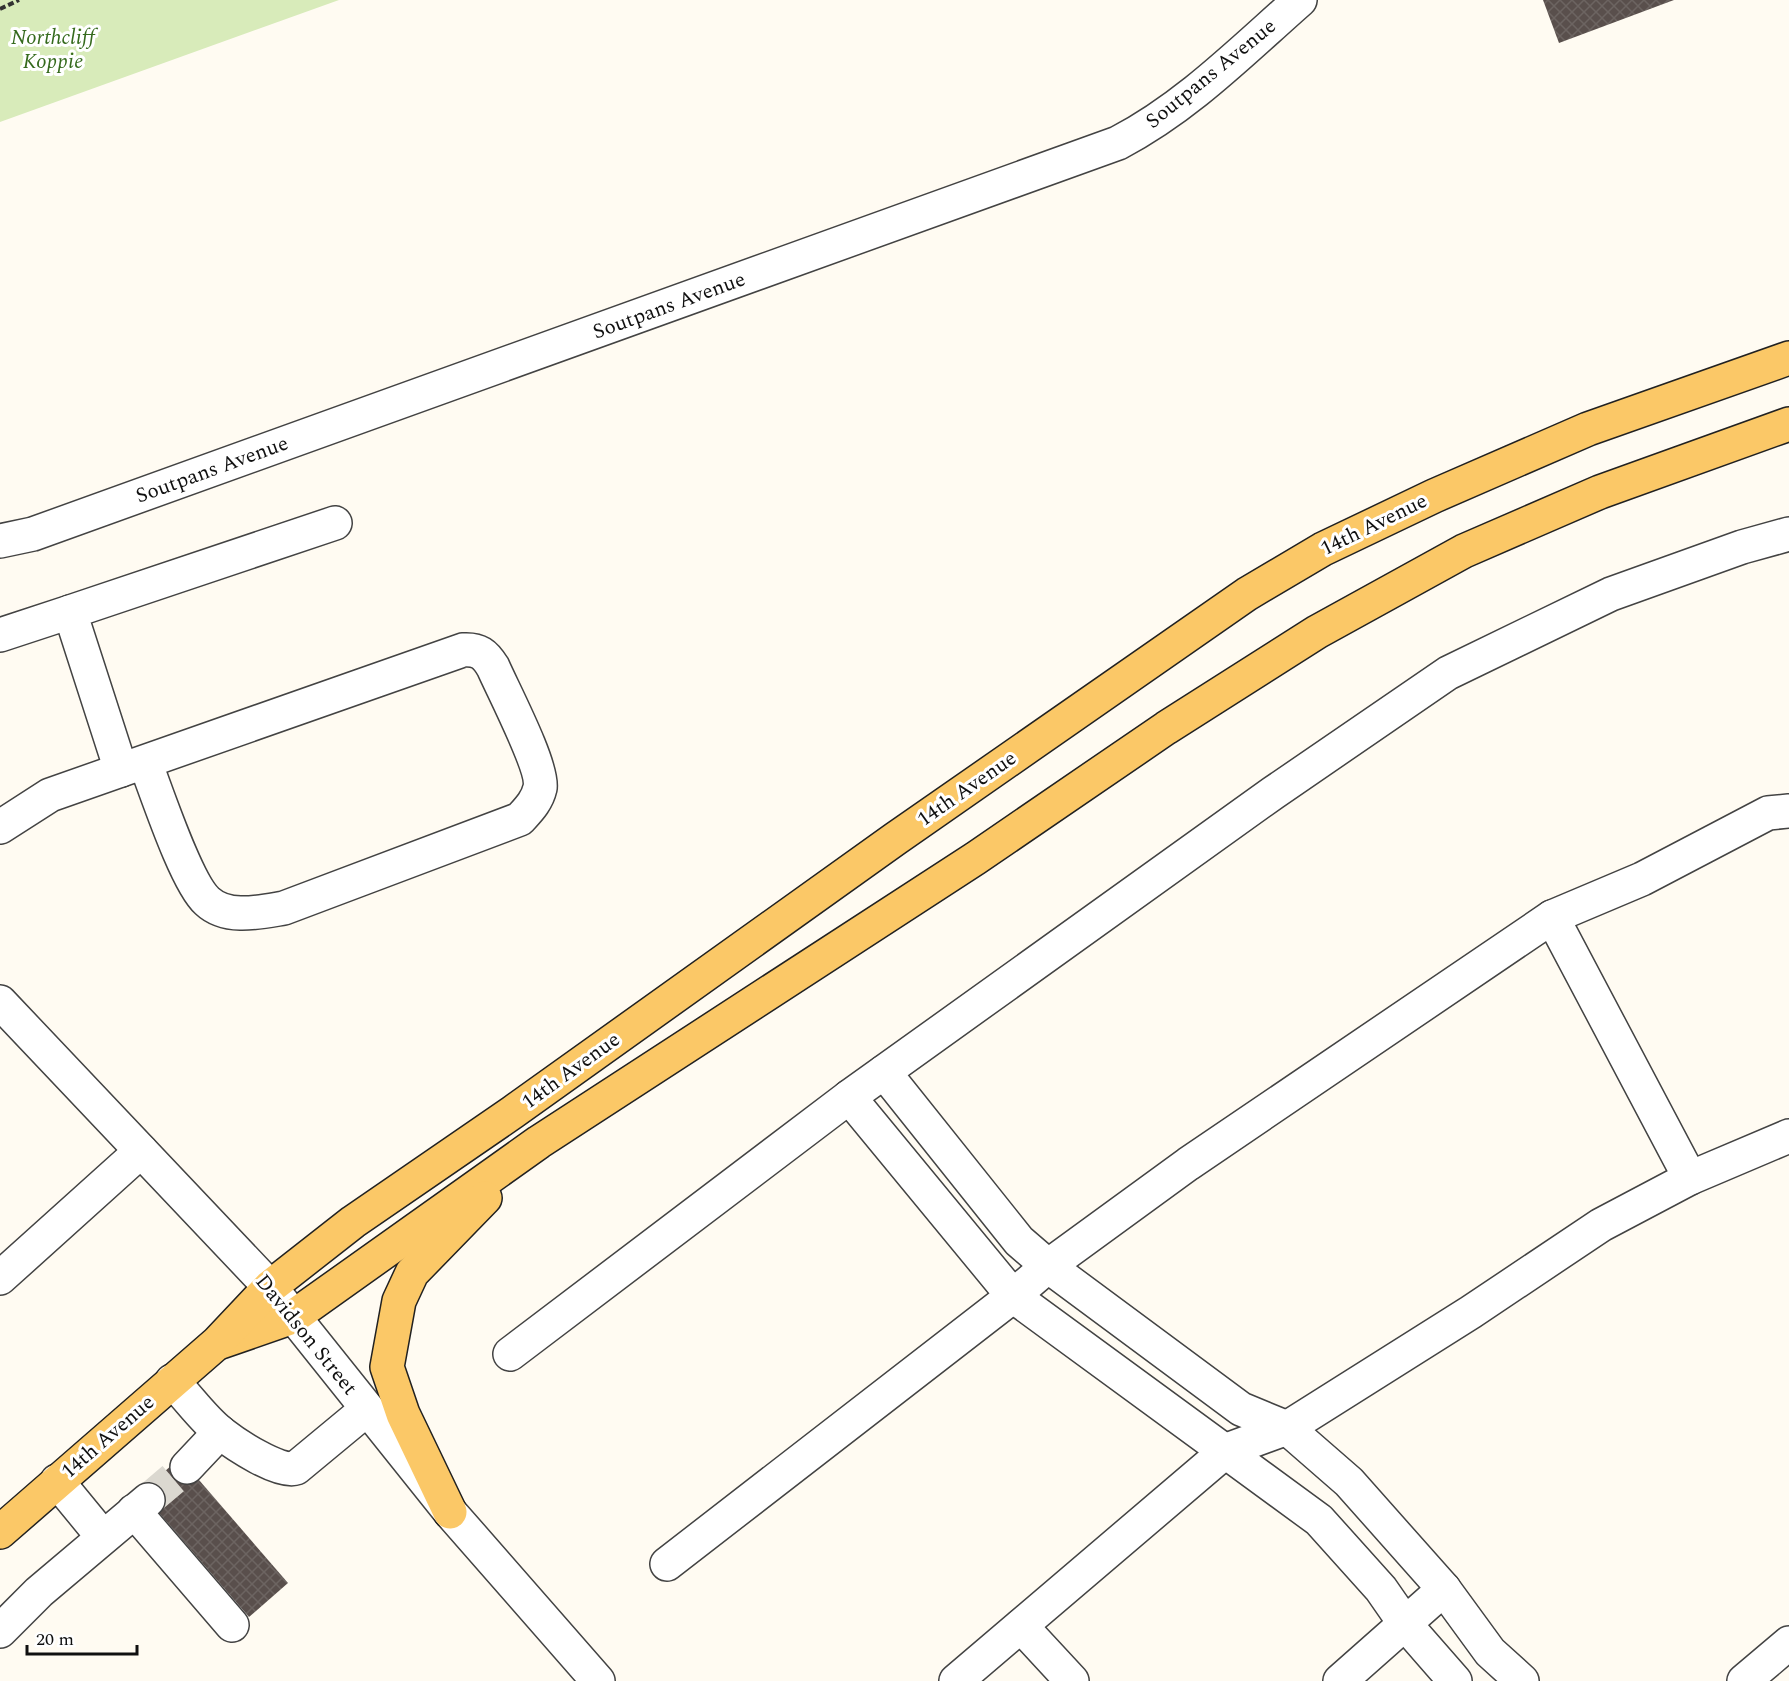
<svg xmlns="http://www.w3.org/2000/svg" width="1789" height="1681" font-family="Spectral,serif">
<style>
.park{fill:#d8ebba}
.building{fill:url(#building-cross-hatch)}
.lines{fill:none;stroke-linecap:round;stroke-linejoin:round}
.minor-tunnel{stroke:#dbd8d0;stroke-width:33;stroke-dasharray:33 16;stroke-linecap:butt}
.minor-casing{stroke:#434343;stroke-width:36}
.major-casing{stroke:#212121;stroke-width:36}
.path{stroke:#323232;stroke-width:4;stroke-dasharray:6 3;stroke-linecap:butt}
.minor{stroke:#fff;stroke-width:33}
.major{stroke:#fbc867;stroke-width:33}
.labels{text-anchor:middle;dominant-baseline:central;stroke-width:6;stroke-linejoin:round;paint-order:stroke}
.park-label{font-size:21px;font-style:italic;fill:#356a1d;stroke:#fff}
.street-label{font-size:21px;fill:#101010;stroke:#fff}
</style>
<defs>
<pattern id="building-cross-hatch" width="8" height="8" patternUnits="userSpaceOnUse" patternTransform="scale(1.5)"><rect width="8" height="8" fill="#594f4c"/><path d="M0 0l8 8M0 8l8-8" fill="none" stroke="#6c6461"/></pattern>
</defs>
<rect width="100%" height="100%" fill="#fffbf2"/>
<polygon class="park" points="0,0 339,0 0,122"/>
<g class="building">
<polygon points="1543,0 1674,0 1559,43"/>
<polygon points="180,1458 288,1583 249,1617 141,1492"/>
</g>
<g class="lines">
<polyline class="minor-tunnel" points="148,1500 187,1467"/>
<defs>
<g id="minor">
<path d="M0 541 33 534 1118 143C1187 107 1242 51 1300 0"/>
<polyline points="0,635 70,612"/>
<polyline points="121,770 70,612 335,523"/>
<path d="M0 827 50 795 463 650C479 649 485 654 493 667 503 690 544 768 540 788 537 801 529 809 520 819L284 908C260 912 227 920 207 901 186 882 157 793 145 762"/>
<polyline points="1552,917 1690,1178"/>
<polyline points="0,1002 270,1287 450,1512 598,1681"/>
<polyline points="884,1072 1019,1241 1048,1266 1241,1409 1287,1428 1349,1482 1444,1589 1490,1652 1522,1681"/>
<polyline points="849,1097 1013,1296 1319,1520 1381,1589 1406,1625 1455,1681"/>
<polyline points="0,1278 141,1151"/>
<polyline points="510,1354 849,1097 1273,793 1448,673 1611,594 1742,547 1789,534"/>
<path d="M172 1381C188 1397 203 1419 221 1433 235 1444 280 1474 296 1468L366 1410"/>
<polyline points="187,1467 220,1432"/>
<polyline points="57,1481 103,1537"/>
<polyline points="134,1511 232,1625"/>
<polyline points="667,1564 1013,1296 1048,1266 1188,1164 1552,917 1642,879 1768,813 1789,811"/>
<polyline points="1021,1626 1072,1681"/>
<polyline points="0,1631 39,1592 148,1500"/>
<polyline points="956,1681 1227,1450 1287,1428 1471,1312 1601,1225 1690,1178 1789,1136"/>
<polyline points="1340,1681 1444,1589"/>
<polyline points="1744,1681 1789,1643"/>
</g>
<g id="major">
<polyline points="221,1342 293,1317 539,1142 976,858 1166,728 1317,632 1464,551 1600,492 1789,424"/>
<polyline points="450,1512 403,1414 387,1367 399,1301 412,1273 485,1198"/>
<polyline points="0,1532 217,1343 270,1287 353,1222 513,1112 895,839 1247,594 1323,549 1434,496 1588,429 1789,358"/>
</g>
</defs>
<use href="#minor" class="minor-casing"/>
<use href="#major" class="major-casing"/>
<polyline class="path" points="0,9 19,0"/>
<use href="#minor" class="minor"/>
<use href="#major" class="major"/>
</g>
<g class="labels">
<g class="park-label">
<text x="53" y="38">Northcliff<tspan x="53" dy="24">Koppie</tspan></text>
</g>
<g class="street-label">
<text transform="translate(1211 74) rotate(-39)">Soutpans Avenue</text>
<text transform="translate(669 306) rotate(-20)">Soutpans Avenue</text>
<text transform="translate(212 470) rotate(-20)">Soutpans Avenue</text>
<text transform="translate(1374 525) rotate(-26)">14th Avenue</text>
<text transform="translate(967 789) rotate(-35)">14th Avenue</text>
<text transform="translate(571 1071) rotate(-36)">14th Avenue</text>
<text transform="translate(306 1335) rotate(51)">Davidson Street</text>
<text transform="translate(108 1437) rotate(-41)">14th Avenue</text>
</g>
</g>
<path d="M27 1645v9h110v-9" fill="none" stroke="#101010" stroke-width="3"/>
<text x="36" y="1645" font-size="18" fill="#101010" stroke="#ffffff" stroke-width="4.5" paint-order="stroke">20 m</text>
</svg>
